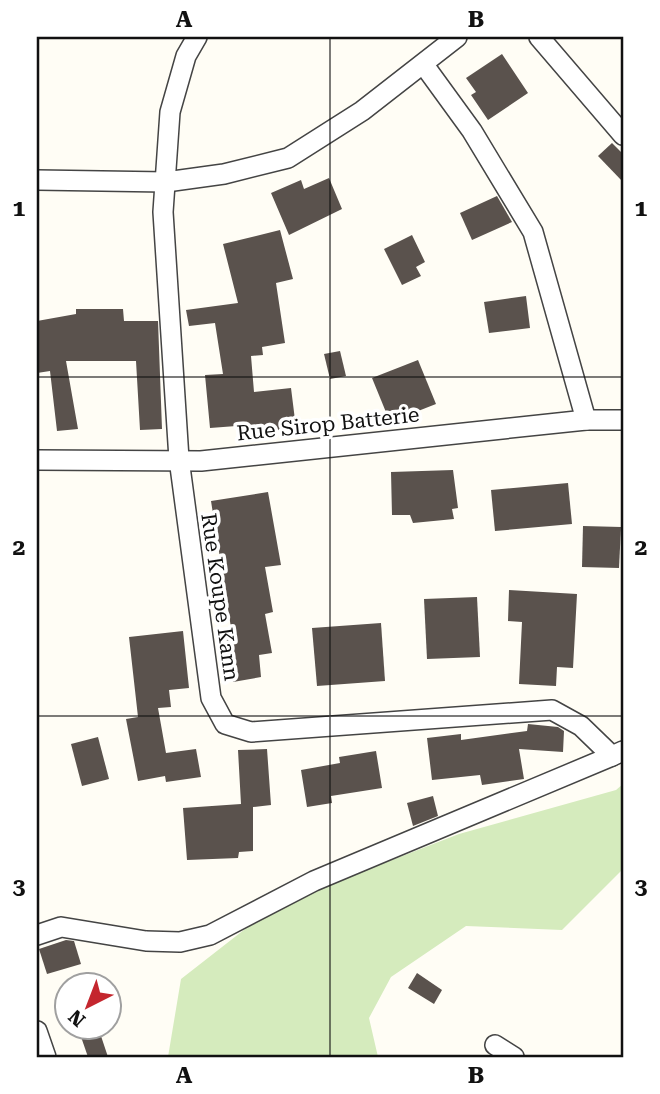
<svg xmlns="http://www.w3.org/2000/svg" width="660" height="1094" font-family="'Roboto Serif',serif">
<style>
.green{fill:#d5ebbd}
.building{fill:#5a524d}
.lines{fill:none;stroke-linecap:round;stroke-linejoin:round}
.minor-casing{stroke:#444;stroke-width:22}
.minor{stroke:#fff;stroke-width:19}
.grid{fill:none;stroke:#111;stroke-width:2;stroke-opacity:0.55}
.labels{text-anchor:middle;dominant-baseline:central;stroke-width:7;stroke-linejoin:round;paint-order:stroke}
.street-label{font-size:21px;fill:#111;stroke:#fff}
.neatline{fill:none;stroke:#111;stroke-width:2.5}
.grid-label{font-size:23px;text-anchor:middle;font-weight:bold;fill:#111}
</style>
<rect width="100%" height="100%" fill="#fffdf5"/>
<polygon class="green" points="623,784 623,869 562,930 466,926 391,977 369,1018 378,1057 168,1057 181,979 276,905 459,834 616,790"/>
<g class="building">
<polygon points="502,54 528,93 488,120 471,95 476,92 466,78"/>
<polygon points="612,143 623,154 623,182 598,156"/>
<polygon points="329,178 342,209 289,235 271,193 301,180 304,189"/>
<polygon points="497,196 512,222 472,240 460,213"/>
<polygon points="280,230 293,279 276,283 285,343 262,347 263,355 251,356 254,392 291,388 296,428 263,432 263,424 210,428 205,375 223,374 215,323 189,326 186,310 238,303 223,244"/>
<polygon points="412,235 425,262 416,267 421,276 402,285 384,249"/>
<polygon points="526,296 530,328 489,333 484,302"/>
<polygon points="76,309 123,309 124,321 158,321 162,429 140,430 136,361 66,361 78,429 57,431 50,371 37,373 37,321 76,314"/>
<polygon points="340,351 346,376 330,379 324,354"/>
<polygon points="418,360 436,404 390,422 372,378"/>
<polygon points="453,470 458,508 452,509 454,519 413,523 410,515 392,515 391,472"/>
<polygon points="568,483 572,524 495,531 491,490"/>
<polygon points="268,492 281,565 265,567 273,612 265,614 272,653 259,655 261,677 233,682 226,635 232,634 211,501"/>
<polygon points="583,526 621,527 619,568 582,567"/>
<polygon points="509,590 577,594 573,668 557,667 556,686 519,684 522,622 508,621"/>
<polygon points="477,597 480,657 427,659 424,599"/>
<polygon points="381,623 385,681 317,686 312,628"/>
<polygon points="183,631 189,688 169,690 171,707 158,708 166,753 196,749 201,777 166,782 165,776 138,781 126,719 138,717 129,637"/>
<polygon points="528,724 558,727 564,731 563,752 519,749 524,779 482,785 480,775 432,780 427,738 461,734 461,740 527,731"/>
<polygon points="98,737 109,779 82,786 71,744"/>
<polygon points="267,749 271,805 253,807 253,851 239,852 238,858 187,860 183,808 241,804 238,750"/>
<polygon points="376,751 382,788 331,796 332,803 307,807 301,770 340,763 339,757"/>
<polygon points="433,796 438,816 413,826 407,803"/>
<polygon points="66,940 74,941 81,964 47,974 39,949"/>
<polygon points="417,973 442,990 434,1004 408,988"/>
<polygon points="89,1027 98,1027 108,1057 88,1057 79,1031"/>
</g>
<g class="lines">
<defs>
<g id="minor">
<polyline points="197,37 186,56 170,112 163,212 179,459 211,698 225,724 251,732 552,710 581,726 612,756 623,751"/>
<polyline points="539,37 623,135"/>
<polyline points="424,65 472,131 533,232 586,420"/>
<polyline points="37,180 166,182 224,174 288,158 362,111 457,37"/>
<polyline points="37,460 201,461 586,420 623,420"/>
<polyline points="37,935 61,927 146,941 180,942 210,935 314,881 612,756"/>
<polyline points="37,1031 46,1057"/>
<polyline points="495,1045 514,1057"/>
</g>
</defs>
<use href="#minor" class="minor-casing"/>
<use href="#minor" class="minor"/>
</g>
<path class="grid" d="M330 37V1057M37 377H623M37 716H623"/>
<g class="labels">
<g class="street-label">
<text transform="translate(328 424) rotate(-6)">Rue Sirop Batterie</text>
<text transform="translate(220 597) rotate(82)">Rue Koupe Kann</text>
</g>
</g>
<rect width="660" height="1094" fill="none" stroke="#ffffff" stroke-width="77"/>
<g transform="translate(88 1006) rotate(222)"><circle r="33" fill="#ffffff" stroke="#a0a0a0" stroke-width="2"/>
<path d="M0-5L12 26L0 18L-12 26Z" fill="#c4262e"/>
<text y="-10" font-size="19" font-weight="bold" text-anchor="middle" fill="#111111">N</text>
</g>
<rect x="38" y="38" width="584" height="1018" class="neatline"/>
<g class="grid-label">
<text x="184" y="27">A</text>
<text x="476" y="27">B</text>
<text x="19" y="216">1</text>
<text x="641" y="216">1</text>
<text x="19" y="555">2</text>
<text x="641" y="555">2</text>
<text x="19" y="894">3</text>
<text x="641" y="894">3</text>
<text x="184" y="1083">A</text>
<text x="476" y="1083">B</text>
</g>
</svg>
